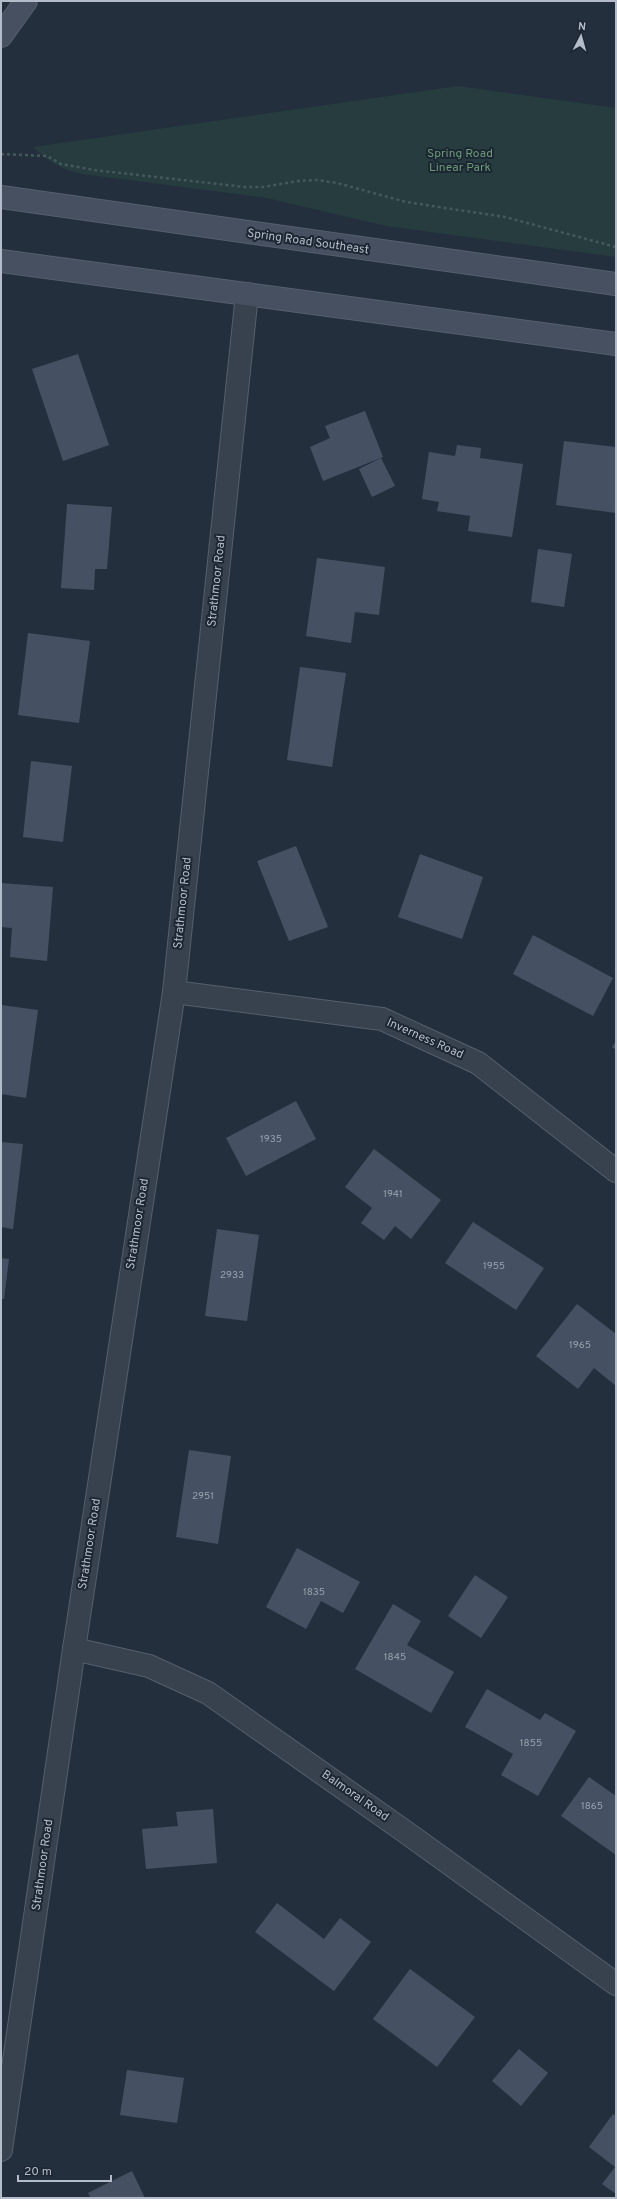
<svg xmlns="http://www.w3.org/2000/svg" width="617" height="2199" font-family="Overpass,sans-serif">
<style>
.green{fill:#263c3f}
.building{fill:#455162}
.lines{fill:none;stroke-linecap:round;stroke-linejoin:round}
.street-casing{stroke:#565f6c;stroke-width:24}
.secondary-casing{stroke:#565f6c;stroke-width:24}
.path{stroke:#44595c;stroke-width:2.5;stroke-dasharray:3 3;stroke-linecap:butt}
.street{stroke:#38414e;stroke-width:22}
.secondary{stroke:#465061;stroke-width:22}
.labels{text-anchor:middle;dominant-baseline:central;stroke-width:4;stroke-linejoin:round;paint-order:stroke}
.number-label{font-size:10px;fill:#98a1af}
.park-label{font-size:12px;fill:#6b9a76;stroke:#1d2633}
.street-label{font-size:12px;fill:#b4bcc9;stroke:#1d2633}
</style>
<rect width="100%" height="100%" fill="#242f3e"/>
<path class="green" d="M458 86 616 108V257L386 226 267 198 82 174C61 169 48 162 33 147Z"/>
<g class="building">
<polygon points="78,354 109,445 63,461 32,369"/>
<polygon points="365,411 383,457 323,481 310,447 330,438 325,426"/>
<polygon points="564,441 616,447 616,513 556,505"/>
<polygon points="457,445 481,448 480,458 523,464 512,537 468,531 470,516 437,511 439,502 422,499 429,452 455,456"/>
<polygon points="381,458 395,486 372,497 359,469"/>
<polygon points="67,504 112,507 107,569 95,569 94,590 61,588"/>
<polygon points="538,549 572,554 564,607 531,602"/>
<polygon points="317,558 385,567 379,615 355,612 351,643 306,636"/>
<polygon points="28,633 90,641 79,723 18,715"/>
<polygon points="300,667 346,673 332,767 287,760"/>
<polygon points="31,761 72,766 63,842 23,837"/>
<polygon points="296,846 328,927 289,941 257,861"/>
<polygon points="420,854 483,877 462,939 398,917"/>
<polygon points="1,883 53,887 47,961 10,957 12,928 1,927"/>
<polygon points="533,935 613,978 593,1016 513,974"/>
<polygon points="1,1005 38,1010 26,1098 1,1094"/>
<polygon points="616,1041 616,1050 612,1047"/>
<polygon points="296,1101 316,1139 246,1176 226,1138"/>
<polygon points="1,1142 23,1144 13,1229 1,1227"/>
<polygon points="374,1149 441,1200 411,1239 395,1226 384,1240 361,1223 372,1208 345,1187"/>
<polygon points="473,1222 544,1268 516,1310 445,1263"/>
<polygon points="217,1229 259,1235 247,1321 205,1316"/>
<polygon points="1,1258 9,1259 4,1299 1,1299"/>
<polygon points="577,1304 616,1334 616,1386 594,1368 578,1389 536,1356"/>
<polygon points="189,1450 231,1456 218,1544 176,1537"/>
<polygon points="297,1548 360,1582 343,1613 321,1601 306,1629 266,1607"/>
<polygon points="475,1575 508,1597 481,1638 448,1616"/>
<polygon points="393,1604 421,1621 407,1645 454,1672 431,1713 355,1669"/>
<polygon points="487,1689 540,1720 545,1713 576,1731 538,1796 501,1775 513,1754 465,1727"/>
<polygon points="589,1777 616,1796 616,1855 561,1816"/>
<polygon points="213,1809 217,1863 146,1869 142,1829 178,1826 176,1812"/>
<polygon points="277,1903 324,1939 340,1918 371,1942 334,1991 255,1932"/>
<polygon points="410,1969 475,2017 437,2067 373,2019"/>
<polygon points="519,2049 548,2073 521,2106 492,2081"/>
<polygon points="127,2070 184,2078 177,2123 120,2115"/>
<polygon points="613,2114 616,2116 616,2194 602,2184 615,2167 589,2147"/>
<polygon points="132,2171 145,2198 91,2198 88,2193"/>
</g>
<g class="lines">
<defs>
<g id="street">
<polyline points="174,992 382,1019 478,1063 616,1171"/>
<polyline points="74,1649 149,1666 208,1693 407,1833 616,1984"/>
<polyline points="1,2150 74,1649 174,992 247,294"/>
</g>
<g id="secondary">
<polyline points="1,36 26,1"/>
<polyline points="1,197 616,284"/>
<polyline points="1,261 616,344"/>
</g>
</defs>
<use href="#street" class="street-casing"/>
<use href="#secondary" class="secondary-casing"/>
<polyline class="path" points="1,154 47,156 61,164 94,170 245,187 263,187 298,181 317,180 337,183 406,202 505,217 616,247"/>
<use href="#street" class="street"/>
<use href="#secondary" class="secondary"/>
</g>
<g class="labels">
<g class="number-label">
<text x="271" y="1139">1935</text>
<text x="393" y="1194">1941</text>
<text x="494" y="1266">1955</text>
<text x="232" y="1275">2933</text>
<text x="580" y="1345">1965</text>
<text x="203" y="1496">2951</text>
<text x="314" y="1592">1835</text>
<text x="395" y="1657">1845</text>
<text x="531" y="1743">1855</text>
<text x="592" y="1806">1865</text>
</g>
<g class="park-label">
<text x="460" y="154">Spring Road<tspan x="460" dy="14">Linear Park</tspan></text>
</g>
<g class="street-label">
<text transform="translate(308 242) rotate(8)">Spring Road Southeast</text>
<text transform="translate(217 581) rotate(-84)">Strathmoor Road</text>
<text transform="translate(183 903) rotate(-84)">Strathmoor Road</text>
<text transform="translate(425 1039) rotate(24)">Inverness Road</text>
<text transform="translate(138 1224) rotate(-81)">Strathmoor Road</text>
<text transform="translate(90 1544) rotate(-81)">Strathmoor Road</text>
<text transform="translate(355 1796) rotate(35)">Balmoral Road</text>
<text transform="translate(43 1865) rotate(-82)">Strathmoor Road</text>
</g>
</g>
<rect width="617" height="2199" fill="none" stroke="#b4bcc9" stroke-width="4"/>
<g transform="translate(581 36) rotate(6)" stroke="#1d2633" stroke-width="3" paint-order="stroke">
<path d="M0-3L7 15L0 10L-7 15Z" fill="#b4bcc9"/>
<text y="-6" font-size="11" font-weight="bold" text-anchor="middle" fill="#b4bcc9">N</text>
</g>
<path d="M18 2175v6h93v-6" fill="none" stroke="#b4bcc9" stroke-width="2"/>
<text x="24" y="2175" font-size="12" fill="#b4bcc9" stroke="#1d2633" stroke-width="3" paint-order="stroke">20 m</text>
</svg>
